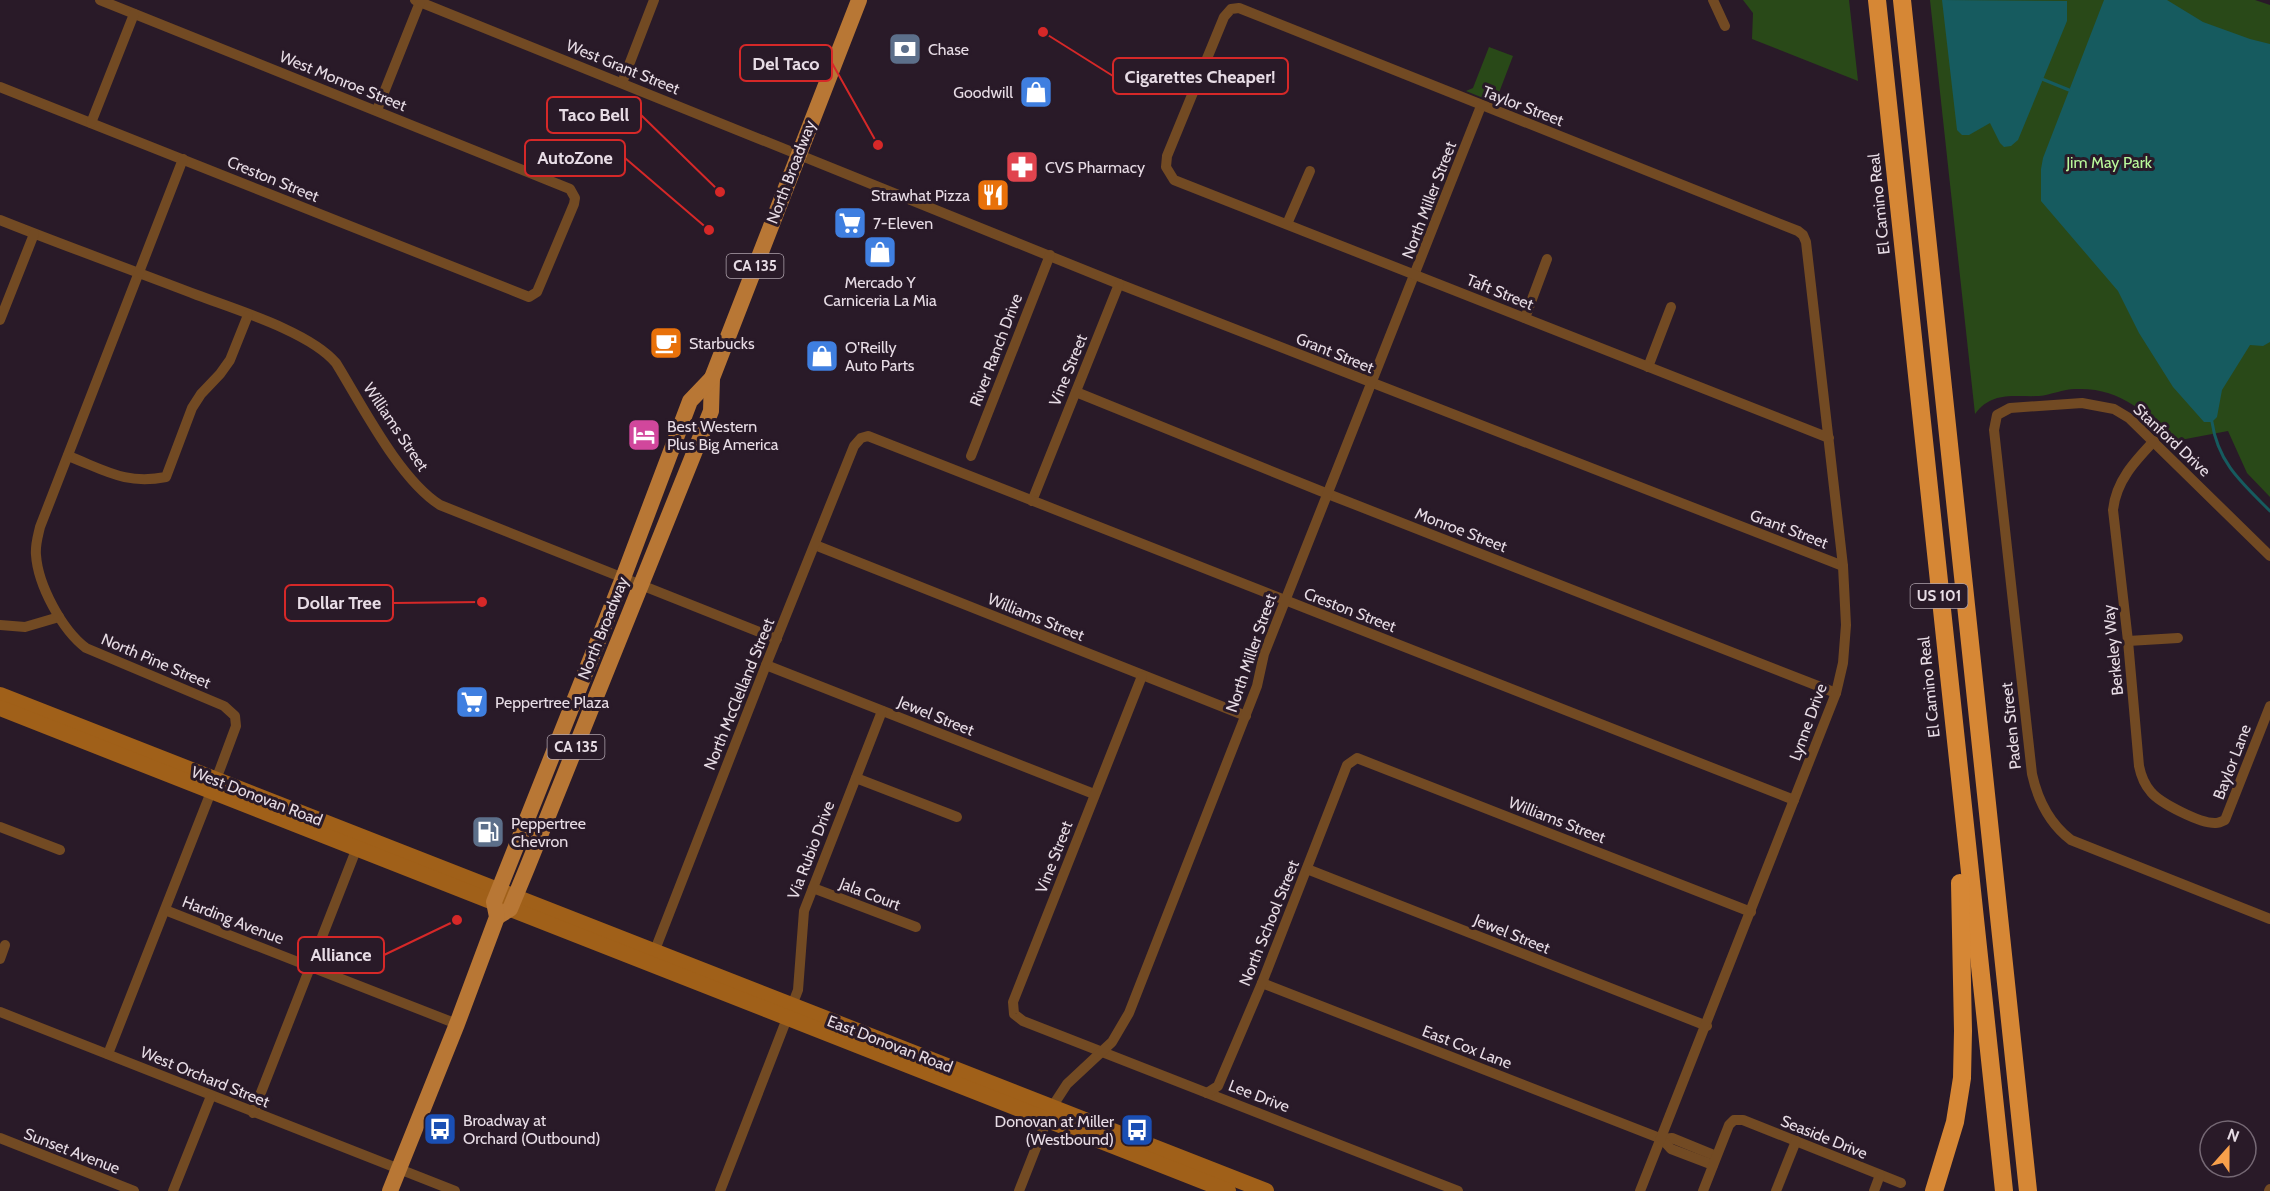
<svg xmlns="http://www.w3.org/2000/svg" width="2270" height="1191" font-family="Cabin,sans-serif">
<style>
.green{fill:#294918}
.water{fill:#165b5f}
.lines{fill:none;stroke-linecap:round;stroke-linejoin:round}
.stream{stroke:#165b5f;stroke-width:3}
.minor{stroke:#724a23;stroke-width:10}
.secondary{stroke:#a06019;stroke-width:16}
.primary{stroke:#b87735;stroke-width:16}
.motorway{stroke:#d68735;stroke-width:18}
.labels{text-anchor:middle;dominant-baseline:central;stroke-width:6;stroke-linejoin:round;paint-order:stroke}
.shield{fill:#291a28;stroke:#aea2ac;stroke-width:1.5}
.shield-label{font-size:15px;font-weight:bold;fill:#e7dce5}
.poi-label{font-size:16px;fill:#e7dce5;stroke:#291a28;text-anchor:start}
.street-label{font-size:16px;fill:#e7dce5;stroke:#291a28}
.park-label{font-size:16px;fill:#b9f99b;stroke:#291a28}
.leader{fill:none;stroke:#d62828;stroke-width:2}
.callout-dot{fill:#d62828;stroke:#291a28;stroke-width:2}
.callout{fill:#291a28;stroke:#d62828;stroke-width:2}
.callout-label{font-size:18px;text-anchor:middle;font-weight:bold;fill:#e7dce5}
</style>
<rect width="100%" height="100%" fill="#291a28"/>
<g class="green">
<polygon points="1743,0 1849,0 1858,81 1752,39 1753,13"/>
<path d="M1930 0H2255L2270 5V497L2247 473 2228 431 2175 441C2144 412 2121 387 2075 389 2063 389 2051 395 2039 396 2013 397 1992 391 1975 414Z"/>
<polygon points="1489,47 1513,56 1500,90 1498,104 1466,91 1473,88"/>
</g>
<g class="water">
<polygon points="1942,0 2067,1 2067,21 2018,140 2011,146 2004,147 2000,143 1990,123 1969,135 1962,135 1957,130"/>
<polygon points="2104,0 2167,0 2203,22 2250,39 2270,44 2270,342 2263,346 2250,345 2222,390 2217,417 2212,422 2204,422 2173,387 2139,333 2118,291 2041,201 2041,169 2043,158"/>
</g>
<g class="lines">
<g class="stream">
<polyline points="2042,79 2069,90"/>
<path d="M2212 422C2218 463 2242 483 2270 511"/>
</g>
<g class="minor">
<polyline points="415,0 1119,284 1843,566"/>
<polyline points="1713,0 1725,26"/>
<polyline points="622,83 654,0"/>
<polyline points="0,87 529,297 537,292 574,204 575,198 570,189 100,0"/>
<polyline points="377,110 420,2"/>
<polyline points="91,123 134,14"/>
<path d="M0 220C65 246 132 270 197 295 237 310 310 332 336 363 362 405 399 479 440 505L777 639"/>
<polyline points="1287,224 1310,171"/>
<polyline points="1525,318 1547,259"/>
<polyline points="0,320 34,234"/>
<polyline points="1648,367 1671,307"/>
<polyline points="1076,392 1328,494 1836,693"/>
<path d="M2154 441C2135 461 2116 481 2113 510L2128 641 2139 766C2141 776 2144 784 2151 792 2160 803 2201 824 2216 823 2218 823 2223 821 2225 820L2270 706"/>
<path d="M68 456C105 470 125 485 166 477L192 408 201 394 220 374 230 360 248 315"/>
<polyline points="971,456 1050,255"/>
<polyline points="1032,501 1119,284"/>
<polyline points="815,545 1246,716"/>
<path d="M2270 556 2129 418 2114 409 2082 403 2010 408 1997 415 1994 430 2032 774C2038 801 2049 823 2071 840L2270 919"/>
<polyline points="0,625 25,627 59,617"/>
<polyline points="2128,641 2178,638"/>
<polyline points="766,665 1094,794"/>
<polyline points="1142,676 1013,1002 1014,1014 1023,1021 1458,1191"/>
<polyline points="856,778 957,817"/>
<polyline points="0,827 60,850"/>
<polyline points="1307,869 1707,1026"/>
<polyline points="813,888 916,927"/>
<polyline points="165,910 457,1024"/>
<polyline points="653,955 766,665 854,446 861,438 868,436 1794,800"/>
<polyline points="0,959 5,945"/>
<polyline points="1262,983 1662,1139 1672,1138 1716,1156"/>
<polyline points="0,1012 455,1191"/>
<path d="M108 1054 220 769 236 726 235 716 224 706 86 648C62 630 38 585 36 555 35 545 38 536 40 527L183 159"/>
<polyline points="1207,1093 1218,1086 1262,983 1347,765 1357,758 1751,912"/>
<polyline points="253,1113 358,845"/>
<polyline points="0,1138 134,1191"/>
<polyline points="1662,1139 1671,1149 1713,1165"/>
<polyline points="173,1191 211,1096"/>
<polyline points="720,1191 798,990 804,911 882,711"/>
<polyline points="1019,1191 1052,1107 1067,1084 1112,1042 1129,1013 1257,686 1264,654 1481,106"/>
<polyline points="1640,1191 1836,693 1843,663 1846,625 1843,566 1806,242 1803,235 1798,231 1239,8 1231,9 1224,17 1167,156 1166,167 1174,180 1829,438"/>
<polyline points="1703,1191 1729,1125 1734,1120 1743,1120 1901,1183"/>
<polyline points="1776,1191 1796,1141"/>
<polyline points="1874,1191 1880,1175"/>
<polyline points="2269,1191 2270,1189"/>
</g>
<g class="secondary">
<polyline points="0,695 1266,1191"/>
<polyline points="0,708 1228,1191"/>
</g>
<g class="primary">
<polyline points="497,917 510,909 527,868 711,411 712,378 859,0"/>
<polyline points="390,1191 457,1024 497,917 494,902 623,578 690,401 712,378"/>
</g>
<g class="motorway">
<polyline points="1877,0 2004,1191"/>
<polyline points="1902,0 2028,1191"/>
<polyline points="1934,1191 1955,1122 1962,1078 1963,1031 1960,883"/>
</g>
</g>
<defs>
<symbol id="bank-square" viewBox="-11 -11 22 22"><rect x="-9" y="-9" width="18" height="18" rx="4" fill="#5c6f8a" stroke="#291a28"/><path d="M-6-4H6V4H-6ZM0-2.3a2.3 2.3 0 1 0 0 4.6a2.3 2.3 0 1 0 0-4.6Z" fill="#fff"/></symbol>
<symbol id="shop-square" viewBox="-11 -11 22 22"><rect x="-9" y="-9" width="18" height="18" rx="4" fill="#3f7fe0" stroke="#291a28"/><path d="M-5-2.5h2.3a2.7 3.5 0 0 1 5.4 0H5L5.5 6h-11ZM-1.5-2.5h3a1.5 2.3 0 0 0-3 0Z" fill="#fff"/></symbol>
<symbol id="pharmacy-square" viewBox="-11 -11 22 22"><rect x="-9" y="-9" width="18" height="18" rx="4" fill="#e0444e" stroke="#291a28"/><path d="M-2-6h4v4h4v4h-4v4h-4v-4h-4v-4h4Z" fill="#fff"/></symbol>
<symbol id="restaurant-square" viewBox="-11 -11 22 22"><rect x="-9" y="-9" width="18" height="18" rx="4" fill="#e8710a" stroke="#291a28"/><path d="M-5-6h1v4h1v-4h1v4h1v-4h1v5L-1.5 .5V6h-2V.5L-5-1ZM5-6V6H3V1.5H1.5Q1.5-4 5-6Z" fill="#fff"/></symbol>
<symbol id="supermarket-square" viewBox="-11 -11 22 22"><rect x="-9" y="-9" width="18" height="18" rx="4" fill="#3f7fe0" stroke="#291a28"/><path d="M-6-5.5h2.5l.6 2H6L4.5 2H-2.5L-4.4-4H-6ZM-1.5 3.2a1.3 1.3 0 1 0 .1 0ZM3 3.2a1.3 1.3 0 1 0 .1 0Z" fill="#fff"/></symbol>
<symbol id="cafe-square" viewBox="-11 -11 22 22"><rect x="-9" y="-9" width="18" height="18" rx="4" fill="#e8710a" stroke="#291a28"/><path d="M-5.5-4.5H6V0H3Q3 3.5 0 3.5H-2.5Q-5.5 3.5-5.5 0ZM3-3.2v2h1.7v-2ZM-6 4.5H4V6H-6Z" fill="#fff"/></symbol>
<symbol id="hotel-square" viewBox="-11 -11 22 22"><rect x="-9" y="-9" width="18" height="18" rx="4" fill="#d1479c" stroke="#291a28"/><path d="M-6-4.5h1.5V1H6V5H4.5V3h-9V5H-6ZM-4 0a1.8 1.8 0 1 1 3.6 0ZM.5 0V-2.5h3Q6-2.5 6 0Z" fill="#fff"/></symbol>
<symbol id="fuel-square" viewBox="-11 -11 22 22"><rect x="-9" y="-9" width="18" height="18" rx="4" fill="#5c6f8a" stroke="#291a28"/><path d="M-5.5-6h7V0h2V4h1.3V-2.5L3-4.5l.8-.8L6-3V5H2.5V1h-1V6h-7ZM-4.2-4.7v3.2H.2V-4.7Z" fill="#fff"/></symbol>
<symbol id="bus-square" viewBox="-11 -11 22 22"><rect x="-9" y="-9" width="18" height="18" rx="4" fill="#1a4fb4" stroke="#291a28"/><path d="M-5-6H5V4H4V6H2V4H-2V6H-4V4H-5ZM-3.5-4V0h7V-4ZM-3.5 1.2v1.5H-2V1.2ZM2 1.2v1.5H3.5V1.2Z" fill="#fff"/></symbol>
</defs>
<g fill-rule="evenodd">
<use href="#bank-square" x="886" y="30" width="38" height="38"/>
<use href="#shop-square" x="1017" y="73" width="38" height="38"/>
<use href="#pharmacy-square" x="1003" y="148" width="38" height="38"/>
<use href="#restaurant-square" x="974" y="176" width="38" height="38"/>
<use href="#supermarket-square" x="831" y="204" width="38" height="38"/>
<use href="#shop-square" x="861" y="233" width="38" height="38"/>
<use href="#cafe-square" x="647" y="324" width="38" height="38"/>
<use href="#shop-square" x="803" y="337" width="38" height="38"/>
<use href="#hotel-square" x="625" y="416" width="38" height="38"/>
<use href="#supermarket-square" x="453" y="683" width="38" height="38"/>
<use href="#fuel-square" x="469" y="813" width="38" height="38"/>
<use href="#bus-square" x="421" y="1110" width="38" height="38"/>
<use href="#bus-square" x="1118" y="1111" width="38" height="38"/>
</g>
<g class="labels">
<g class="shield">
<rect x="726.5" y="254" width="57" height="24" rx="4.5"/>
<rect x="1910.5" y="584" width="57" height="24" rx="4.5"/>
<rect x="547.5" y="735" width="57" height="24" rx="4.5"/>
</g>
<g class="shield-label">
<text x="755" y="266">CA 135</text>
<text x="1939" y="596">US 101</text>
<text x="576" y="747">CA 135</text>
</g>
<g class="poi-label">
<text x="928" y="49">Chase</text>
<text x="1013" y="92" text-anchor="end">Goodwill</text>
<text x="1045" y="167">CVS Pharmacy</text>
<text x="970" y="195" text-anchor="end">Strawhat Pizza</text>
<text x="873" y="223">7-Eleven</text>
<text x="880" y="282" text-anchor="middle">Mercado Y<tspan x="880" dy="18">Carniceria La Mia</tspan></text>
<text x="689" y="343">Starbucks</text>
<text x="845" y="347">O'Reilly<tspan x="845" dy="18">Auto Parts</tspan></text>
<text x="667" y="426">Best Western<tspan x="667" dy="18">Plus Big America</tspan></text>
<text x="495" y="702">Peppertree Plaza</text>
<text x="511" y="823">Peppertree<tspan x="511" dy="18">Chevron</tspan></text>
<text x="463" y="1120">Broadway at<tspan x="463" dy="18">Orchard (Outbound)</tspan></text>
<text x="1114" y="1121" text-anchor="end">Donovan at Miller<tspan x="1114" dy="18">(Westbound)</tspan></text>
</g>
<g class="street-label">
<text transform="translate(623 67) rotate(22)">West Grant Street</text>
<text transform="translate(343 81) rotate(22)">West Monroe Street</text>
<text transform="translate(1523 106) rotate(21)">Taylor Street</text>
<text transform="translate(791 172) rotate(-69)">North Broadway</text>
<text transform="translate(273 179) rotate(22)">Creston Street</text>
<text transform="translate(1429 200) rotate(-69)">North Miller Street</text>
<text transform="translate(1879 204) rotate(-96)">El Camino Real</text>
<text transform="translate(1500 292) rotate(22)">Taft Street</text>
<text transform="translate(996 350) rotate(-69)">River Ranch Drive</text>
<text transform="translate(1335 353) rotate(22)">Grant Street</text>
<text transform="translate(1068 370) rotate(-68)">Vine Street</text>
<text transform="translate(396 427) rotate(56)">Williams Street</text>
<text transform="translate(2172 440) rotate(43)">Stanford Drive</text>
<text transform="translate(1789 529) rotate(21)">Grant Street</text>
<text transform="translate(1461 530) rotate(21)">Monroe Street</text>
<text transform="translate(1350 610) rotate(21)">Creston Street</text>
<text transform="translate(1036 617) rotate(22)">Williams Street</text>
<text transform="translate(603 628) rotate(-68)">North Broadway</text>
<text transform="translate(2113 650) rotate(-96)">Berkeley Way</text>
<text transform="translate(1251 653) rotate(-71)">North Miller Street</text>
<text transform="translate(156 661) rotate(23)">North Pine Street</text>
<text transform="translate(1929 687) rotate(-96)">El Camino Real</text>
<text transform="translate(739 694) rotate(-68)">North McClelland Street</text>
<text transform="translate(936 716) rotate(22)">Jewel Street</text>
<text transform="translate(1808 722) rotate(-70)">Lynne Drive</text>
<text transform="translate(2011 726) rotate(-96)">Paden Street</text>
<text transform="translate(2232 762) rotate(-69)">Baylor Lane</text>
<text transform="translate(257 796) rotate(21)">West Donovan Road</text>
<text transform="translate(1557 820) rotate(21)">Williams Street</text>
<text transform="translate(811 850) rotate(-69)">Via Rubio Drive</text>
<text transform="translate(1054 857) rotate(-69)">Vine Street</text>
<text transform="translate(870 894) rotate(21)">Jala Court</text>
<text transform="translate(233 920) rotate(21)">Harding Avenue</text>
<text transform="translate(1269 923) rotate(-68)">North School Street</text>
<text transform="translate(1512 934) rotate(22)">Jewel Street</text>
<text transform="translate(890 1044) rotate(21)">East Donovan Road</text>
<text transform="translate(1467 1047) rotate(21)">East Cox Lane</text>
<text transform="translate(205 1077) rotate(22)">West Orchard Street</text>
<text transform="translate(1259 1096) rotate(21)">Lee Drive</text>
<text transform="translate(1824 1137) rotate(22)">Seaside Drive</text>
<text transform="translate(72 1151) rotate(21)">Sunset Avenue</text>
</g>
<g class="park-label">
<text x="2109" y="162">Jim May Park</text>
</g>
</g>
<path class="leader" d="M878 145L832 63M1043 32L1113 76M720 192L641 115M709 230L625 158M482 602L393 603M457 920L384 955"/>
<g class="callout-dot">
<circle cx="878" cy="145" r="6"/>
<circle cx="1043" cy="32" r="6"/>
<circle cx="720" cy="192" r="6"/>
<circle cx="709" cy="230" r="6"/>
<circle cx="482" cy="602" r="6"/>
<circle cx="457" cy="920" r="6"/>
</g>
<g class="callout">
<rect x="740" y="45" width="92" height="36" rx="6"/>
<rect x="1113" y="58" width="175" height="36" rx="6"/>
<rect x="547" y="97" width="94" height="36" rx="6"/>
<rect x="525" y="140" width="100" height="36" rx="6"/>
<rect x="285" y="585" width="108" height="36" rx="6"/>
<rect x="298" y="937" width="86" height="36" rx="6"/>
</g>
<g class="callout-label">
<text x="786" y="70">Del Taco</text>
<text x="1200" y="83">Cigarettes Cheaper!</text>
<text x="594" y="121">Taco Bell</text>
<text x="575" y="164">AutoZone</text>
<text x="339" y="609">Dollar Tree</text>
<text x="341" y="961">Alliance</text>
</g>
<g transform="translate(2228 1149) rotate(21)"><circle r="28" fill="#291a28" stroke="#756874" stroke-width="1.5"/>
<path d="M0-4.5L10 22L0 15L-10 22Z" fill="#f8a04b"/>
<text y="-9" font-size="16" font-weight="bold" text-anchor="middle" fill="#e7dce5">N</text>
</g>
</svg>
